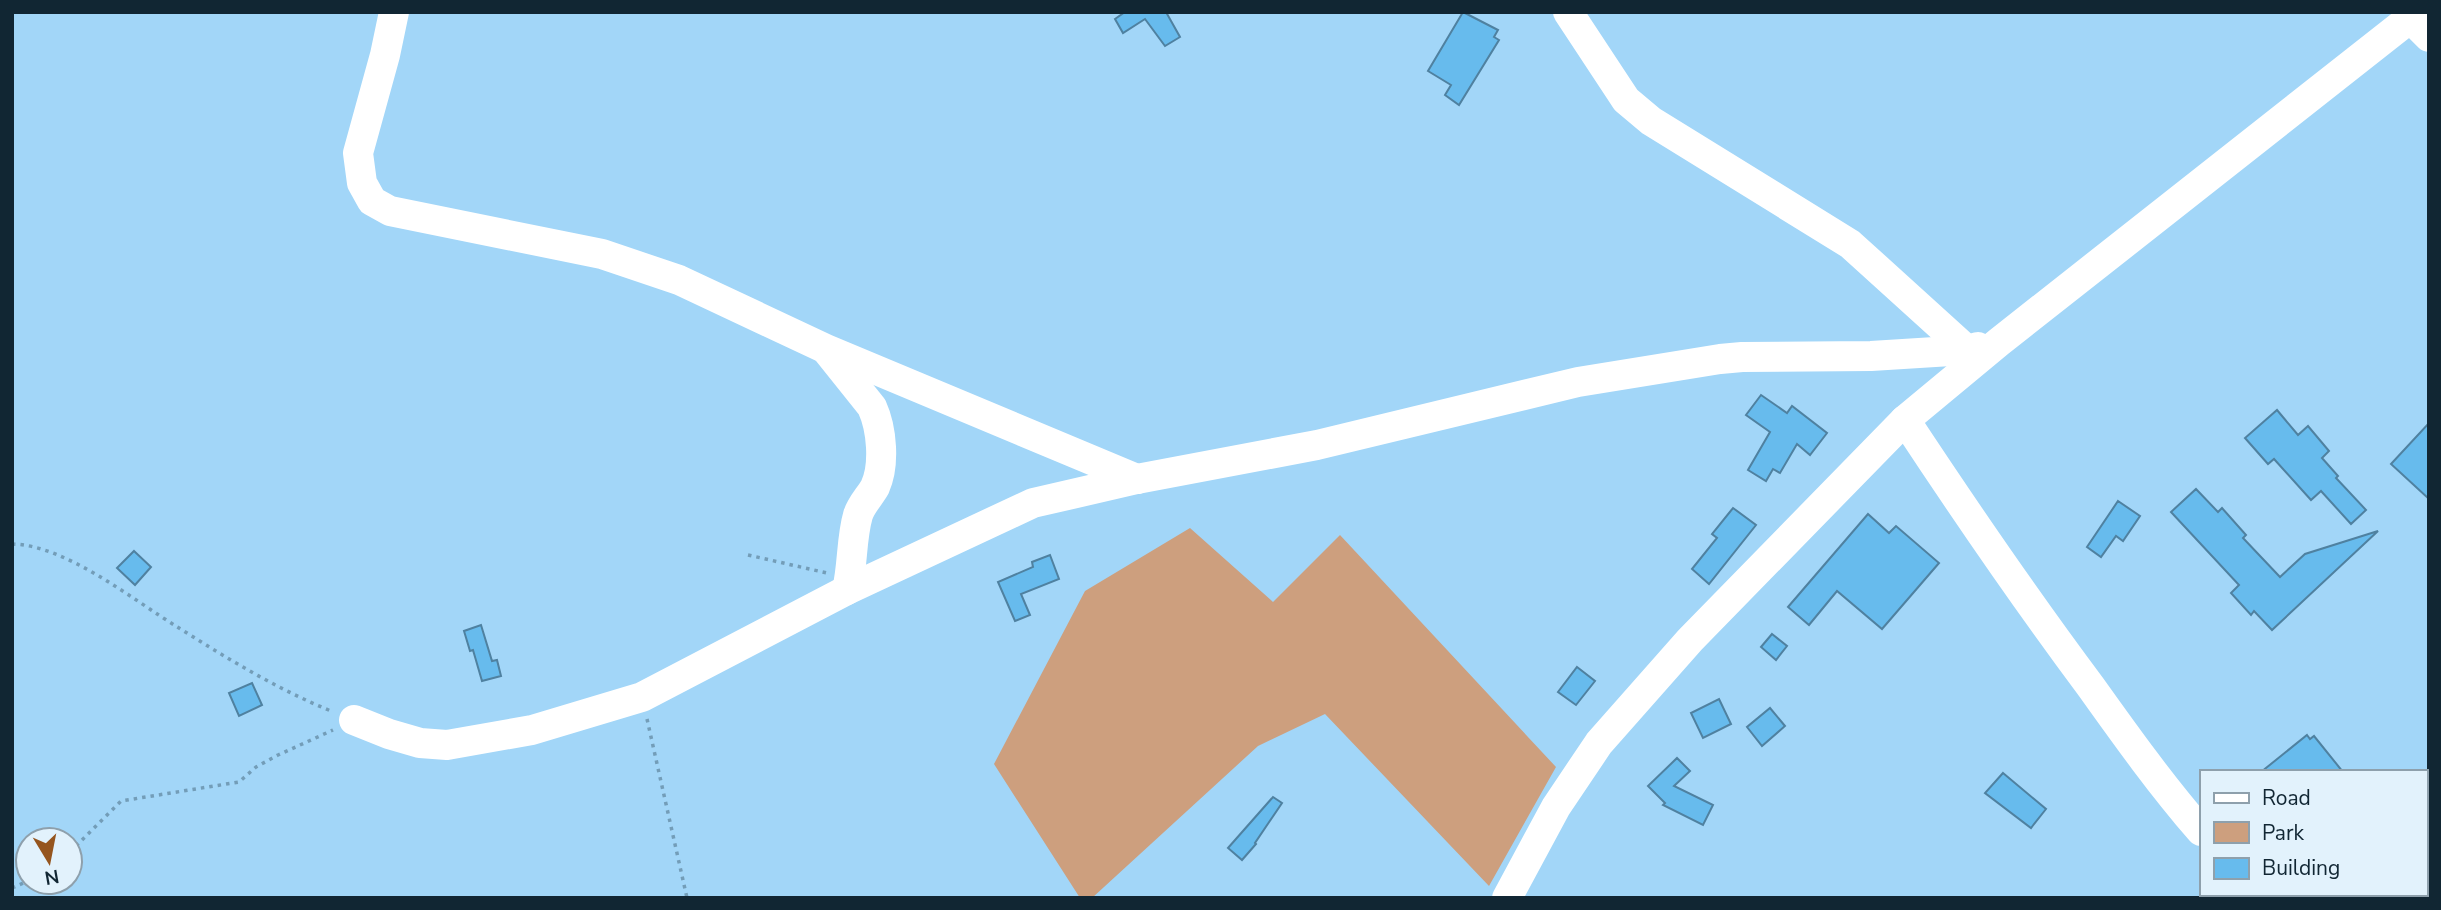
<svg xmlns="http://www.w3.org/2000/svg" width="2441" height="910" font-family="'Nunito Sans',sans-serif">
<style>
.green{fill:#cd9f7e}
.building{fill:#67bbed;stroke:#4f81a0;stroke-width:2}
.lines{fill:none;stroke-linecap:round;stroke-linejoin:round}
.path{stroke:#739db8;stroke-width:3.5;stroke-dasharray:3.5 5;stroke-linecap:butt}
.minor{stroke:#fff;stroke-width:30}
</style>
<rect width="100%" height="100%" fill="#a2d6f8"/>
<polygon class="green" points="1190,528 1273,602 1340,535 1556,767 1489,886 1325,714 1258,746 1092,898 1080,898 994,764 1085,591"/>
<g class="building">
<polygon points="1125,12 1166,12 1180,37 1165,46 1145,19 1123,33 1115,19"/>
<polygon points="1463,12 1498,30 1494,37 1499,40 1459,105 1445,95 1451,85 1428,71"/>
<polygon points="1761,395 1787,413 1792,406 1827,433 1810,455 1797,444 1780,473 1773,469 1766,481 1748,470 1770,432 1746,415"/>
<polygon points="2277,410 2298,435 2308,426 2329,451 2322,458 2338,476 2336,478 2366,510 2351,524 2321,491 2311,500 2274,459 2268,464 2245,438"/>
<polygon points="2429,423 2429,499 2391,464"/>
<polygon points="2196,489 2218,512 2222,508 2246,535 2243,538 2280,577 2305,554 2378,531 2272,630 2254,611 2251,615 2231,593 2239,585 2171,512"/>
<polygon points="2118,501 2140,516 2123,541 2116,536 2101,557 2087,547"/>
<polygon points="1733,508 1756,525 1709,584 1692,569 1717,538 1712,534"/>
<polygon points="1868,514 1889,533 1896,526 1939,563 1882,629 1837,591 1809,625 1788,607"/>
<polygon points="134,551 151,567 135,585 117,568"/>
<polygon points="1050,555 1059,579 1021,594 1030,615 1015,621 998,582 1033,567 1032,562"/>
<polygon points="481,625 492,661 497,660 501,676 482,681 473,650 470,651 464,631"/>
<polygon points="1772,634 1787,646 1776,660 1761,647"/>
<polygon points="1577,667 1595,681 1576,705 1558,692"/>
<polygon points="252,683 262,705 239,716 229,693"/>
<polygon points="1719,699 1731,724 1703,738 1691,713"/>
<polygon points="1770,708 1785,726 1762,746 1747,727"/>
<polygon points="2307,735 2310,739 2314,736 2343,772 2261,772"/>
<polygon points="1677,758 1690,771 1674,786 1713,805 1703,825 1663,805 1665,803 1648,786"/>
<polygon points="2003,773 2046,809 2031,828 1985,793"/>
<polygon points="1273,797 1282,803 1255,843 1256,844 1242,860 1228,848"/>
</g>
<g class="lines">
<g class="path">
<path d="M12 544C66 545 133 600 179 628 228 659 277 689 331 711"/>
<polyline points="748,555 827,573"/>
<polyline points="647,719 687,898"/>
<polyline points="70,852 121,801 239,782 256,767 278,755 333,730"/>
<polyline points="12,888 28,881"/>
</g>
<g class="minor">
<polyline points="394,12 385,55 358,153 362,183 372,201 390,211 602,254 679,280 826,349 1137,479"/>
<polyline points="1568,12 1626,100 1651,121 1850,244 1967,350 1978,347"/>
<polyline points="2411,19 2429,37"/>
<path d="M828 352 872 407C882 429 885 465 875 487 870 496 861 505 858 515 851 539 853 566 847 590"/>
<path d="M1905 420C1965 511 2026 600 2091 687 2126 736 2161 785 2201 831"/>
<polyline points="354,720 389,734 420,743 447,745 532,730 642,697 847,590 1033,503 1137,479 1317,445 1578,382 1720,359 1742,357 1871,356 1967,350"/>
<polyline points="2258,894 2261,898"/>
<polyline points="1507,898 1556,807 1599,743 1690,640 1905,420 1999,342 2418,12"/>
</g>
</g>
<rect width="2441" height="910" fill="none" stroke="#112633" stroke-width="28"/>
<rect x="2200" y="770" width="228" height="126" fill="#e2f2fc" stroke="#8ea0ac" stroke-width="2"/>
<rect x="2214" y="793" width="35" height="10" fill="#ffffff" stroke="#8ea0ac" stroke-width="2"/>
<text x="2262" y="805" font-size="21" fill="#112633">Road</text>
<rect x="2214" y="822" width="35" height="21" fill="#cd9f7e" stroke="#8ea0ac" stroke-width="2"/>
<text x="2262" y="840" font-size="21" fill="#112633">Park</text>
<rect x="2214" y="858" width="35" height="21" fill="#67bbed" stroke="#8ea0ac" stroke-width="2"/>
<text x="2262" y="875" font-size="21" fill="#112633">Building</text>
<g transform="translate(49 861) rotate(170)"><circle r="33" fill="#e2f2fc" stroke="#8ea0ac" stroke-width="2"/>
<path d="M0-5L12 26L0 18L-12 26Z" fill="#95551e"/>
<text y="-10" font-size="19" font-weight="bold" text-anchor="middle" fill="#112633">N</text>
</g>
</svg>
